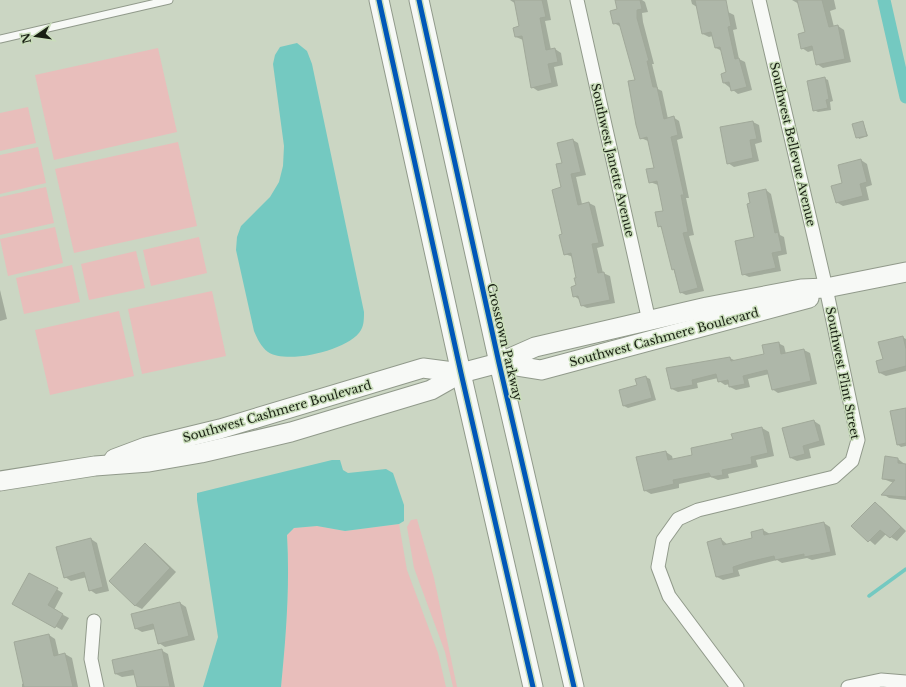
<svg xmlns="http://www.w3.org/2000/svg" width="906" height="687" font-family="'Libre Baskerville',serif">
<style>
.green{fill:#e8bebb}
.water{fill:#74c9c1}
.shadow{fill:#0003}
.lines{fill:none;stroke-linecap:round;stroke-linejoin:round}
.stream{stroke:#74c9c1;stroke-width:3.5}
.canal{stroke:#74c9c1;stroke-width:13}
.building{fill:#aeb7a9;stroke:#a1a99a}
.lane-casing{stroke:#919a8b;stroke-width:9}
.street-casing{stroke:#919a8b;stroke-width:15}
.secondary-casing{stroke:#919a8b;stroke-width:21}
.lane{stroke:#f7f9f6;stroke-width:7}
.street{stroke:#f7f9f6;stroke-width:13}
.secondary{stroke:#f7f9f6;stroke-width:19}
.cycleway-casing{stroke:#cadebb;stroke-width:8}
.cycleway{stroke:#0057b8;stroke-width:5}
.labels{text-anchor:middle;dominant-baseline:central;stroke-width:3;stroke-linejoin:round;paint-order:stroke}
.street-label{font-size:12px;fill:#192013;stroke:#cadebb}
</style>
<rect width="100%" height="100%" fill="#cbd6c3"/>
<g class="green">
<polygon points="158,48 177,132 54,160 35,75"/>
<polygon points="28,107 36,143 0,151 0,113"/>
<polygon points="178,142 197,226 74,253 55,169"/>
<polygon points="38,147 46,183 0,194 0,155"/>
<polygon points="46,187 54,223 0,235 0,197"/>
<polygon points="55,227 63,263 8,276 0,239"/>
<polygon points="199,237 207,273 151,286 143,250"/>
<polygon points="136,251 145,288 89,300 81,264"/>
<polygon points="72,265 80,302 24,314 16,278"/>
<polygon points="212,291 226,356 142,374 128,309"/>
<polygon points="119,311 134,376 50,395 35,330"/>
<polygon points="417,519 434,578 457,687 453,687 445,652 414,568 407,527 411,520"/>
<path d="M399 524 407 570 438 653 446 687H281C286 636 290 586 287 535L294 528 317 526 345 531Z"/>
</g>
<g class="water">
<path d="M297 43 307 51 312 64 364 312C364 318 364 325 361 330 350 350 287 365 268 352 261 347 257 338 254 331L236 250 237 237 241 226 270 197 279 182 283 166 284 146 273 64 275 55 280 47Z"/>
<path d="M332 460H340L343 470 348 473 386 469 393 473 404 505V521L399 524 345 531 317 526 294 528 287 535C290 586 286 636 281 687H203L218 637 197 500V493Z"/>
</g>
<g class="shadow">
<polygon points="510,0 547,0 551,20 545,21 551,50 555,49 561,53 563,65 554,67 558,86 538,91 532,87 523,40 516,37 521,27 516,4"/>
<polygon points="616,0 642,0 645,2 648,12 642,13 643,22 654,64 652,64 658,89 662,91 668,119 673,117 679,121 683,138 677,140 689,198 686,198 694,235 689,236 704,291 686,295 680,292 662,228 659,226 664,211 658,185 650,182 655,169 648,141 641,138 637,80 621,27 614,23 618,10"/>
<polygon points="691,0 722,0 728,12 734,15 737,29 733,30 739,59 745,62 752,90 738,94 724,83 728,73 722,51 716,48 713,36 709,37 703,34 697,7 692,4"/>
<polygon points="792,0 834,0 836,9 830,11 834,27 838,26 844,30 851,62 823,68 817,64 814,50 808,52 802,48 806,33 799,4"/>
<polygon points="824,78 828,80 833,101 830,102 831,110 818,112 814,110"/>
<polygon points="753,122 759,125 762,142 755,144 759,161 734,167 728,163"/>
<polygon points="863,122 868,136 859,139 854,125"/>
<polygon points="573,140 578,143 586,175 576,177 582,204 589,203 595,206 604,246 597,248 603,273 610,276 615,303 587,308 581,305 580,300 574,296 577,278 573,257 565,254 563,163"/>
<polygon points="861,160 867,164 872,185 866,187 869,200 843,206 836,202 844,184"/>
<polygon points="766,190 771,194 780,235 784,237 787,254 778,256 781,271 749,277 743,274 756,238"/>
<polygon points="0,290 7,319 0,321"/>
<polygon points="902,337 906,339 906,371 886,376 880,373 884,360"/>
<polygon points="778,343 784,346 786,354 804,350 810,353 817,384 778,393 772,389 769,374 748,379 750,387 736,390 730,387 730,384 725,385 719,381 718,378 697,383 698,388 678,392 672,389 668,368 730,358 736,361 765,355"/>
<polygon points="646,377 650,379 656,400 628,408 624,406 638,386 637,379"/>
<polygon points="906,410 906,446 901,447 897,444"/>
<polygon points="814,421 820,425 825,445 809,449 811,458 797,461 791,458 784,429"/>
<polygon points="762,428 769,432 774,456 756,460 758,467 728,474 729,478 718,480 711,477 679,484 679,488 651,494 644,490 666,452 672,456 673,460 693,456"/>
<polygon points="886,457 898,459 906,465 906,500 889,498 883,494 894,483 883,479"/>
<polygon points="875,503 881,507 906,531 897,541 886,534 875,545 853,526"/>
<polygon points="824,523 830,527 836,555 812,560 807,558 782,563 777,560 738,570 740,576 723,580 717,577 721,539 728,545 753,539 763,530 770,534"/>
<polygon points="91,539 97,543 109,591 96,594 90,590 87,577 71,581 65,577"/>
<polygon points="145,545 151,548 176,572 142,609 136,606 110,581"/>
<polygon points="30,574 63,593 54,610 69,618 62,630 14,603"/>
<polygon points="180,603 186,607 195,640 165,647 159,643 155,629 142,632 135,628"/>
<polygon points="49,635 55,639 59,656 65,654 72,658 78,687 22,687 22,684 24,683"/>
<polygon points="161,650 168,654 175,687 138,687 135,675 122,677 116,674 113,661"/>
</g>
<g class="lines">
<polyline class="stream" points="869,596 906,569"/>
<polyline class="canal" points="884,0 906,97"/>
</g>
<g class="building">
<polygon points="514,0 542,0 546,17 540,18 546,50 555,48 558,62 548,64 552,83 531,88 522,36 515,37 513,28 519,26"/>
<polygon points="615,0 640,0 642,9 637,10 637,18 649,61 647,61 653,87 657,87 664,119 674,116 678,135 671,137 684,195 681,195 688,232 683,233 698,288 680,293 674,269 672,270 661,226 658,227 655,212 663,211 657,181 649,183 646,169 654,168 647,137 640,139 636,125 628,81 635,80 619,23 613,24 610,11 617,9"/>
<polygon points="695,0 726,0 731,26 728,27 735,59 739,58 747,87 731,91 729,82 723,83 721,74 726,72 720,47 715,48 711,32 702,34"/>
<polygon points="797,0 822,0 829,27 838,25 845,59 816,65 812,46 801,49 798,34 805,32"/>
<polygon points="825,77 829,99 826,100 828,108 813,111 807,81"/>
<polygon points="753,121 757,139 750,140 753,158 727,164 720,127"/>
<polygon points="863,121 867,136 856,138 852,124"/>
<polygon points="573,139 581,172 571,174 578,205 589,202 599,243 592,244 598,273 604,272 610,300 581,306 578,296 573,297 571,287 576,285 574,278 576,278 571,253 564,255 559,235 562,234 552,190 561,187 556,164 562,163 557,143"/>
<polygon points="861,159 867,182 860,184 863,196 836,203 831,186 842,183 838,165"/>
<polygon points="766,189 775,233 778,232 782,251 772,253 776,268 742,275 735,241 754,237 747,204 750,203 748,193"/>
<polygon points="903,336 906,349 906,366 879,373 876,361 883,359 878,342"/>
<polygon points="779,342 781,354 804,349 811,381 772,390 767,370 743,376 745,384 729,387 728,380 718,382 716,374 692,380 693,385 671,389 666,368 730,357 731,361 764,354 762,345"/>
<polygon points="646,376 652,398 623,406 619,390 637,385 635,379"/>
<polygon points="906,408 906,443 897,445 890,411"/>
<polygon points="814,420 820,441 803,446 805,454 790,458 782,428"/>
<polygon points="762,427 768,453 751,457 752,464 722,470 723,475 711,477 709,473 673,480 674,484 644,491 636,457 666,451 668,460 692,455 691,448 733,439 731,434"/>
<polygon points="885,456 898,458 898,463 906,464 906,497 881,495 895,480 882,479"/>
<polygon points="875,502 901,527 890,538 880,530 868,542 851,526"/>
<polygon points="824,522 831,552 804,557 804,554 775,560 774,556 748,562 733,567 734,573 716,577 707,542 721,538 723,545 752,538 751,532 763,529 764,535"/>
<polygon points="91,538 103,587 89,591 84,572 64,578 56,547"/>
<polygon points="145,543 170,568 135,606 109,581"/>
<polygon points="29,573 58,588 48,605 63,614 55,628 12,604"/>
<polygon points="180,602 189,636 158,644 153,624 135,629 131,614"/>
<polygon points="49,634 54,656 65,653 73,687 24,687 14,642"/>
<polygon points="162,649 170,687 137,687 133,670 115,674 112,660"/>
</g>
<g class="lines">
<defs>
<polyline id="lane" points="0,39 169,0"/>
<g id="street">
<polyline points="577,0 649,321"/>
<polyline points="94,621 91,659 97,687"/>
<polyline points="737,687 669,596 658,567 663,540 678,519 698,510 834,477 852,461 858,440 826,288 759,0"/>
<polyline points="848,687 881,680 906,682"/>
</g>
<g id="secondary">
<polyline points="379,0 461,373 533,687"/>
<polyline points="419,0 499,363 574,687"/>
<polyline points="499,363 541,370 809,298"/>
<polyline points="114,459 146,447 220,429 423,368 461,373"/>
<polyline points="0,481 95,466 149,462 201,453 291,432 431,390 461,373 499,363 535,347 707,307 801,289 826,288 906,272"/>
</g>
</defs>
<use href="#lane" class="lane-casing"/>
<use href="#street" class="street-casing"/>
<use href="#secondary" class="secondary-casing"/>
<use href="#lane" class="lane"/>
<use href="#street" class="street"/>
<use href="#secondary" class="secondary"/>
<defs>
<g id="cycleway">
<polyline points="379,0 461,373 533,687"/>
<polyline points="419,0 499,363 574,687"/>
</g>
</defs>
<use href="#cycleway" class="cycleway-casing"/>
<use href="#cycleway" class="cycleway"/>
</g>
<g class="labels">
<g class="street-label">
<text transform="translate(793 144) rotate(77)">Southwest Bellevue Avenue</text>
<text transform="translate(613 160) rotate(77)">Southwest Janette Avenue</text>
<text transform="translate(664 337) rotate(-15)">Southwest Cashmere Boulevard</text>
<text transform="translate(505 342) rotate(77)">Crosstown Parkway</text>
<text transform="translate(843 373) rotate(79)">Southwest Flint Street</text>
<text transform="translate(277 411) rotate(-16)">Southwest Cashmere Boulevard</text>
</g>
</g>
<g transform="translate(36 36) rotate(257)" stroke="#cadebb" stroke-width="3" paint-order="stroke">
<path d="M0-3L7 15L0 10L-7 15Z" fill="#192013"/>
<text y="-6" font-size="11" font-weight="bold" text-anchor="middle" fill="#192013">N</text>
</g>
</svg>
